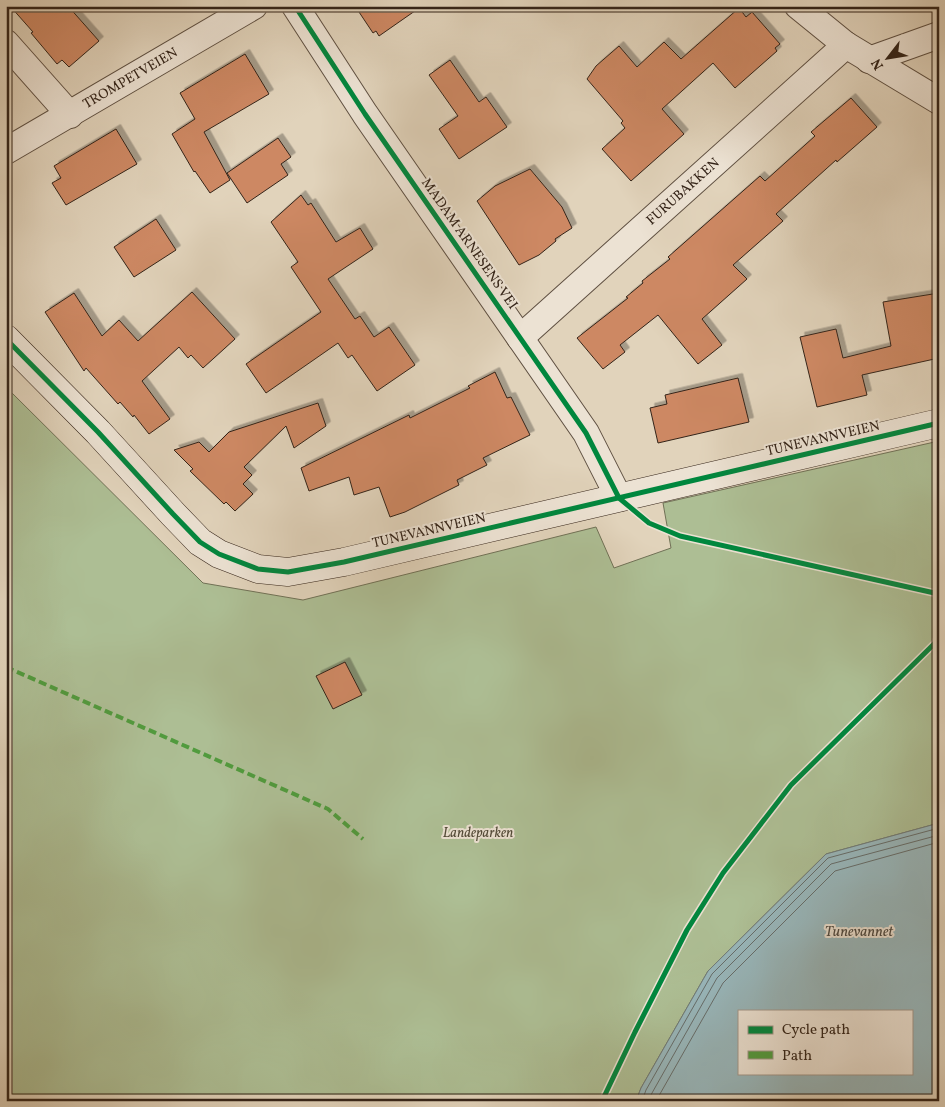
<svg xmlns="http://www.w3.org/2000/svg" width="945" height="1107" font-family="Vollkorn,serif">
<style>
.green{fill:#adbe94;stroke:#707156}
.water{fill:#98b6ba;stroke:#707c7a;fill-rule:evenodd}
.lines{fill:none;stroke-linecap:round;stroke-linejoin:round}
.shore{stroke:#666d6a;stroke-width:1}
.building{fill:#cd8863;stroke:#342419;filter:url(#shadow)}
.street-casing{stroke:#5f5042;stroke-width:28}
.secondary-casing{stroke:#342419;stroke-width:29}
.street{stroke:#ece2d3;stroke-width:26}
.secondary{stroke:#ece2d3;stroke-width:28}
.quiet{stroke:#519b3e;stroke-width:4;stroke-dasharray:8 4;stroke-linecap:butt}
.cycleway-casing{stroke:#ece2d3;stroke-width:8}
.cycleway{stroke:#00873e;stroke-width:5}
.labels{text-anchor:middle;dominant-baseline:central;stroke-width:4;stroke-linejoin:round;paint-order:stroke}
.street-label{font-size:14px;fill:#342419;stroke:#ece2d3}
.park-label{font-size:14px;font-style:italic;fill:#524a38;stroke:#ece2d3}
.water-label{font-size:15px;font-style:italic;fill:#4d4841;stroke:#ece2d3}
</style>
<defs>
<filter id="shadow"><feDropShadow dx="4.5" dy="-4.5" stdDeviation="0" flood-color="#0004"/></filter>
</defs>
<rect width="100%" height="100%" fill="#e1d3bb"/>
<filter id="stains"><feTurbulence type="fractalNoise" baseFrequency=".004" numOctaves="4"/><feColorMatrix values="0 0 0 0 .2 0 0 0 0 .09 0 0 0 0 .02 0 0 0 .5 -.17"/></filter>
<radialGradient id="worn" r=".72"><stop offset=".6" stop-color="#630" stop-opacity="0"/><stop offset="1" stop-color="#630" stop-opacity=".3"/></radialGradient>
<polygon class="green" points="6,387 203,583 303,600 596,527 614,568 671,548 663,503 939,441 939,823 826,854 708,971 641,1088 636,1101 6,1101"/>
<path class="water" d="M939 823V1101H636L641 1088 708 971 826 854ZM739 1011H911V1073H739Z"/>
<g class="lines">
<g class="shore">
<polyline points="642,1101 646,1090 712,974 828,858 939,828"/>
<polyline points="648,1101 652,1093 717,978 831,864 939,835"/>
<polyline points="656,1101 723,983 835,871 939,842"/>
</g>
</g>
<g class="building">
<polygon points="10,6 68,6 99,41 69,67 62,60 57,64 31,33 33,32"/>
<polygon points="355,6 422,6 379,36 376,31 373,33"/>
<polygon points="739,8 746,17 752,12 780,44 775,48 777,51 735,88 713,63 662,109 684,134 631,181 602,149 625,128 621,123 623,121 587,79 596,66 619,46 637,67 664,42 681,59"/>
<polygon points="245,54 269,94 204,132 230,180 210,193 195,171 194,172 172,134 195,119 180,93"/>
<polygon points="450,60 479,102 486,97 507,127 459,159 439,129 458,116 429,75"/>
<polygon points="851,98 877,127 837,162 836,160 776,214 783,221 733,265 747,279 702,319 722,345 698,364 658,315 620,345 625,352 603,369 577,338 628,298 626,297 643,283 642,281 670,259 668,257 760,176 765,181 815,136 811,132"/>
<polygon points="116,129 137,164 66,205 52,183 61,178 54,166"/>
<polygon points="278,138 291,157 281,164 288,175 247,203 227,173"/>
<polygon points="530,169 562,207 572,228 555,239 556,241 539,255 519,265 477,201 495,186"/>
<polygon points="301,195 308,205 311,203 336,242 360,228 373,249 328,279 355,319 360,316 374,337 389,327 415,365 377,391 352,355 348,358 338,343 266,393 246,364 321,312 291,267 298,262 271,222"/>
<polygon points="156,219 176,250 134,277 114,247"/>
<polygon points="192,292 235,339 203,368 191,355 188,358 179,347 142,381 170,419 149,434 134,415 133,417 120,402 118,404 86,368 84,371 45,312 74,293 102,336 119,320 138,341"/>
<polygon points="939,293 939,358 862,375 867,395 817,407 800,337 836,329 843,358 891,346 883,302"/>
<polygon points="495,372 507,398 511,397 530,435 483,458 487,465 457,480 459,485 405,512 390,517 379,487 354,495 349,477 309,491 301,468 409,415 410,418 470,388 468,386"/>
<polygon points="738,378 749,422 658,443 650,408 667,404 665,395"/>
<polygon points="318,403 326,426 294,448 286,426 244,467 252,475 243,484 253,494 235,511 226,502 224,504 190,471 193,469 174,450 199,442 209,452 229,432"/>
<polygon points="345,662 362,695 333,709 316,676"/>
</g>
<g class="lines">
<defs>
<g id="street">
<polyline points="295,6 365,114 586,433 619,498"/>
<polyline points="798,6 846,45 939,101"/>
<polyline points="6,43 70,115"/>
<polyline points="869,60 939,35"/>
<path id="s1" d="M6 151 254 6"/>
<path id="s2" d="M520 338 846 45"/>
</g>
<polyline id="secondary" points="6,339 98,432 173,514 200,542 219,554 258,569 288,572 344,562 939,423"/>
</defs>
<use href="#street" class="street-casing"/>
<use href="#secondary" class="secondary-casing"/>
<use href="#street" class="street"/>
<use href="#secondary" class="secondary"/>
<polyline class="quiet" points="6,667 328,809 363,839"/>
<defs>
<g id="cycleway">
<polyline points="295,6 365,114 586,433 619,498 649,523 680,536 939,594"/>
<polyline points="6,339 98,432 173,514 200,542 219,554 258,569 288,572 344,562 939,423"/>
<polyline points="602,1101 635,1032 687,930 723,873 791,785 935,643 939,633"/>
</g>
</defs>
<use href="#cycleway" class="cycleway-casing"/>
<use href="#cycleway" class="cycleway"/>
</g>
<g class="labels">
<g class="street-label">
<text stroke="none"><textPath href="#s1" startOffset="144">TROMPETVEIEN</textPath></text>
<text stroke="none"><textPath href="#s2" startOffset="219">FURUBAKKEN</textPath></text>
<text transform="translate(469 244) rotate(55)">MADAM ARNESENS VEI</text>
<text transform="translate(823 439) rotate(-13)">TUNEVANNVEIEN</text>
<text transform="translate(429 531) rotate(-13)">TUNEVANNVEIEN</text>
</g>
<g class="park-label">
<text x="478" y="833">Landeparken</text>
</g>
<g class="water-label">
<text x="859" y="932">Tunevannet</text>
</g>
</g>
<rect width="945" height="1107" fill="none" stroke="#e1d3bb" stroke-width="25"/>
<rect x="8" y="8" width="930" height="1092" fill="none" stroke="#342419" stroke-width="2.5"/>
<rect x="12" y="12" width="920" height="1082" fill="none" stroke="#342419"/>
<rect x="738" y="1010" width="175" height="65" fill="#ece2d3" stroke="#a29689"/>
<rect x="748" y="1026" width="25" height="8" fill="#00873e" stroke="#a29689"/>
<text x="782" y="1034" font-size="15" fill="#342419">Cycle path</text>
<rect x="748" y="1051" width="25" height="8" fill="#519b3e" stroke="#a29689"/>
<text x="782" y="1060" font-size="15" fill="#342419">Path</text>
<g transform="translate(888 58) rotate(239)" stroke="#ece2d3" stroke-width="4" paint-order="stroke">
<path d="M0-4L9 19L0 12L-9 19Z" fill="#342419"/>
<text y="-8" font-size="14" font-weight="bold" text-anchor="middle" fill="#342419">N</text>
</g>
<rect width="100%" height="100%" filter="url(#stains)"/>
<rect width="100%" height="100%" fill="url(#worn)"/>
</svg>
